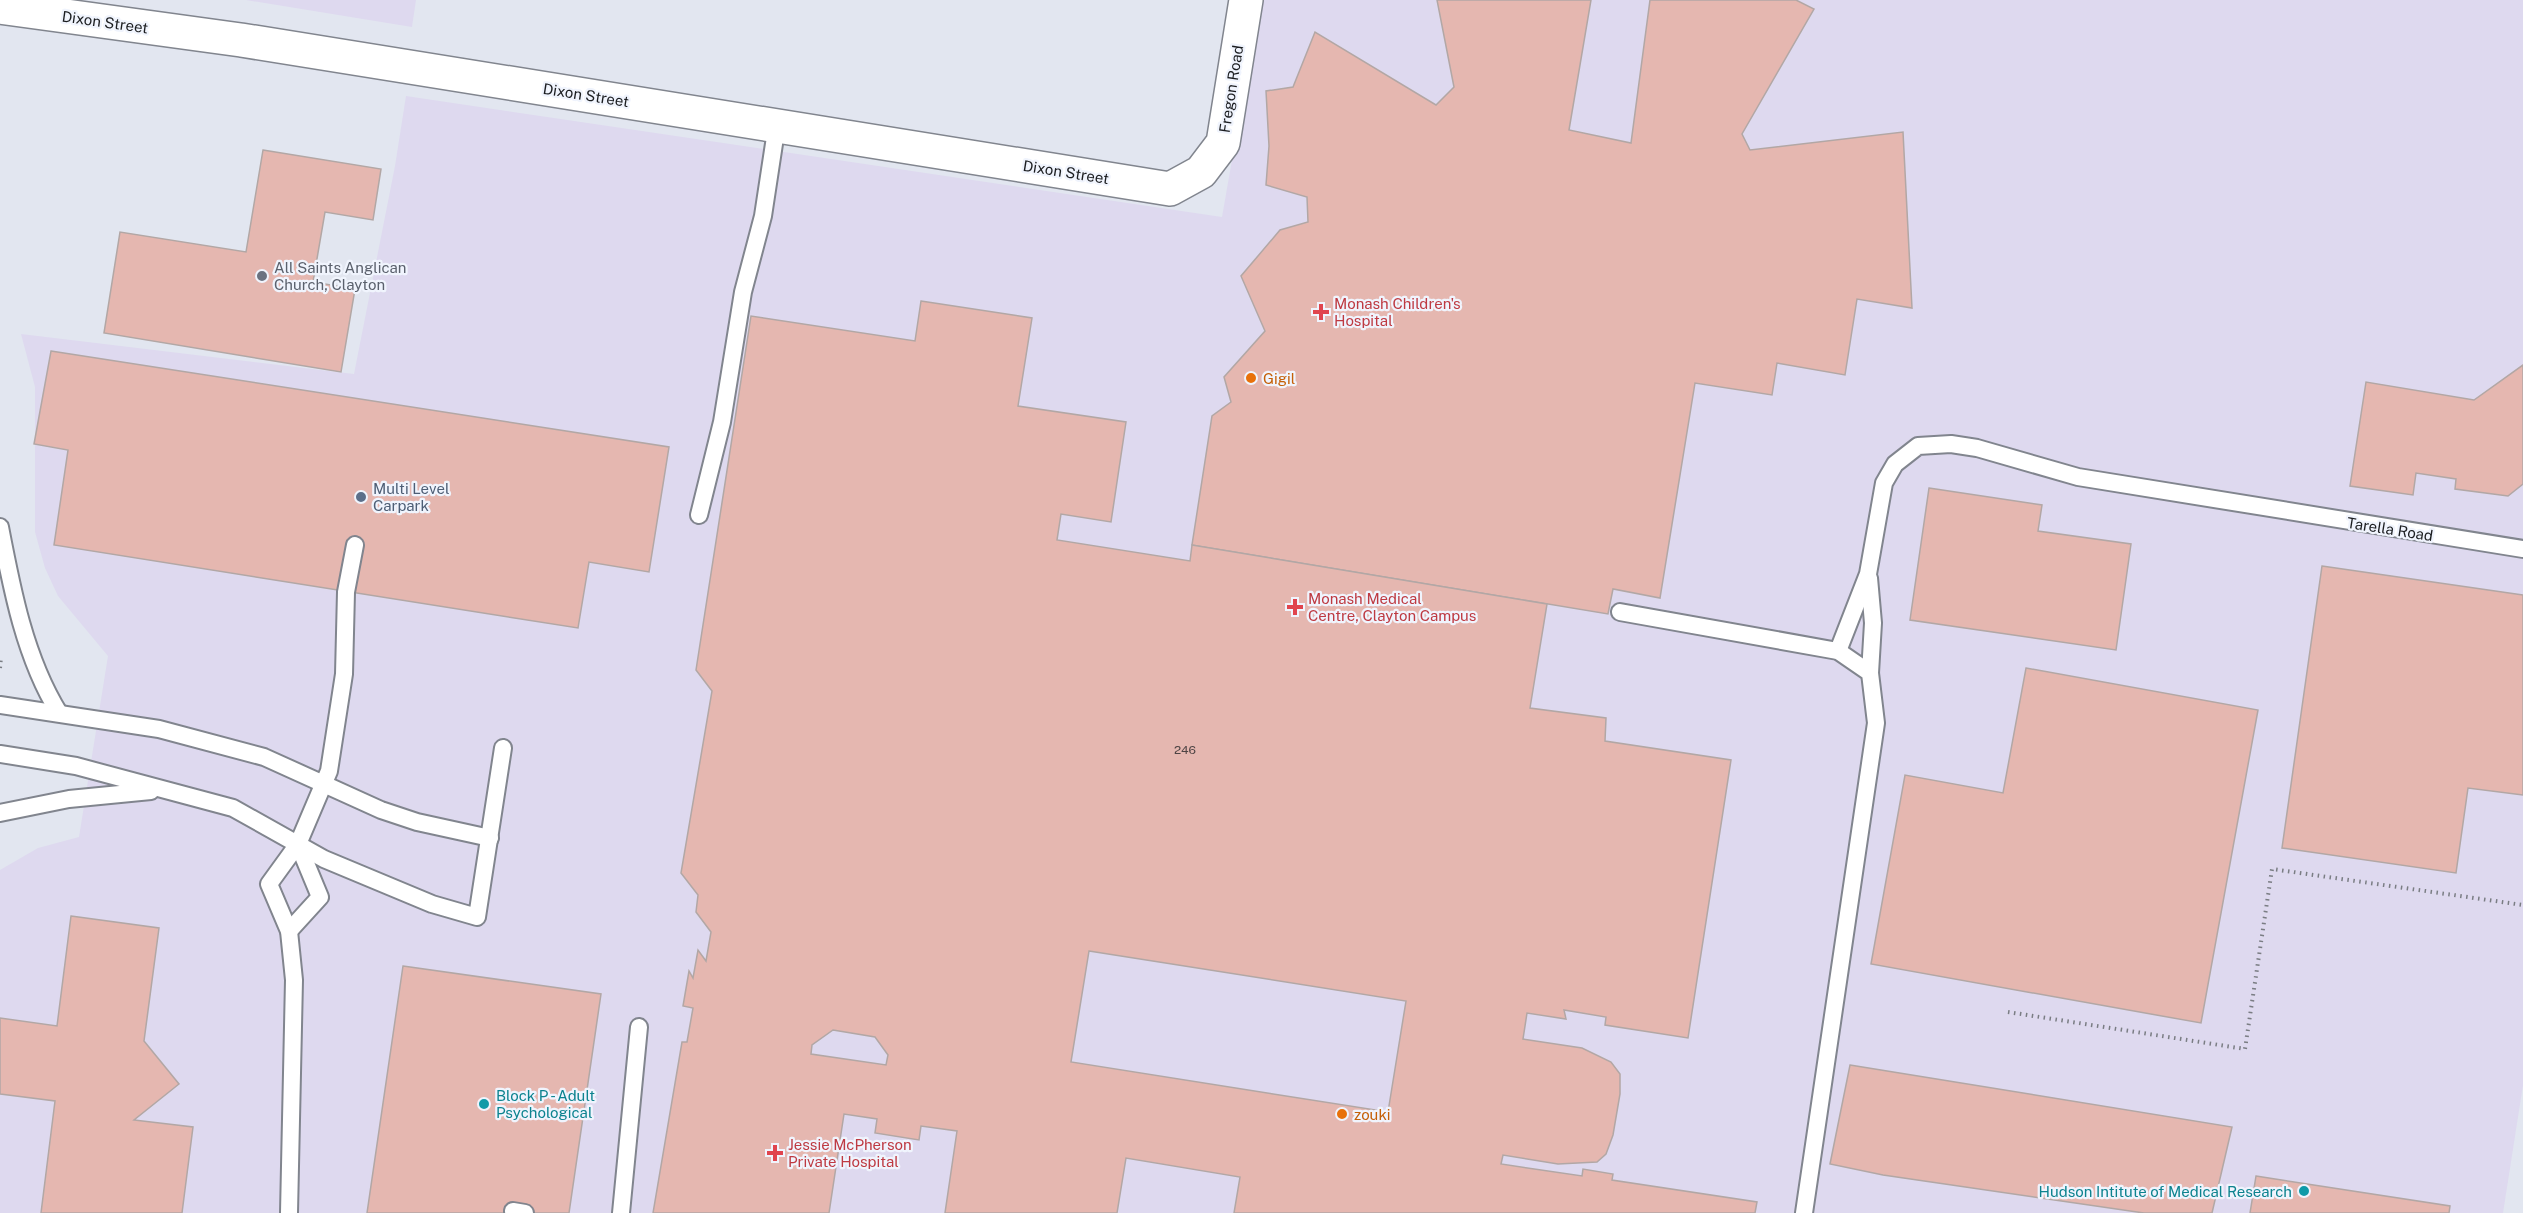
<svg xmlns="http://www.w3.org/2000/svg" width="2523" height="1213" font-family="'Public Sans',sans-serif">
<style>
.medical{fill:#ded9ef}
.building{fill:#e5b7b0;stroke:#b2a7a5;stroke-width:1.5;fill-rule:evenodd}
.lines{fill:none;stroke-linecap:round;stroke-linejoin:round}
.lane-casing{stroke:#81858e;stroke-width:20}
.street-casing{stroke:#81858e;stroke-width:36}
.path{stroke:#7a7d83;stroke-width:4;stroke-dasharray:1.5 4.5;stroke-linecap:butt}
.lane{stroke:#fff;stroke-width:16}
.street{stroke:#fff;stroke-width:33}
.worship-dot{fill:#6b7280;stroke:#f0f4fd;stroke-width:2}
.health-dot{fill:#e0444e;stroke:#f0f4fd;stroke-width:2}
.food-dot{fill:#e8710a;stroke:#f0f4fd;stroke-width:2}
.service-dot{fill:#5c6f8a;stroke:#f0f4fd;stroke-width:2}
.culture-dot{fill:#0f9aa8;stroke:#f0f4fd;stroke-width:2}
.labels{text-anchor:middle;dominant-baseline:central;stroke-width:4.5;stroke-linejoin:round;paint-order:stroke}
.number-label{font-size:12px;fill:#4e4444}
.street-label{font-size:15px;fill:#1b1d20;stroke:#f0f4fd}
.worship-label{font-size:15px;fill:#5b616d;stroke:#f0f4fd;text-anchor:start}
.health-label{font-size:15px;fill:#be3a42;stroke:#f0f4fd;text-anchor:start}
.food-label{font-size:15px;fill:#c56008;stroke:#f0f4fd;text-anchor:start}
.service-label{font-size:15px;fill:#4e5e75;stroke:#f0f4fd;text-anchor:start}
.culture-label{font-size:15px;fill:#0d838f;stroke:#f0f4fd;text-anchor:start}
</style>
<rect width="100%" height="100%" fill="#e2e6f0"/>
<g class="medical">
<polygon points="246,0 416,0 412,27"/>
<polygon points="1260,0 2523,0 2523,1085 2503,1213 0,1213 0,870 38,848 79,837 108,656 58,596 45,568 35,532 35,387 21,334 354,374 395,166 406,96 1222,217"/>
</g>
<g class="building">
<polygon points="1437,0 1591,0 1569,130 1631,143 1650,0 1796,0 1814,9 1742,134 1750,150 1903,132 1912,308 1857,299 1845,375 1777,363 1772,395 1695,383 1660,598 1613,589 1608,614 1192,545 1212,416 1231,402 1224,377 1265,331 1241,276 1280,230 1308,222 1307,197 1266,185 1269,146 1266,91 1293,87 1315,32 1436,105 1454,87"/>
<polygon points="263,150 381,169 373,220 325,212 313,282 355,289 341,372 104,333 120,232 246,252"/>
<path d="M921 301 1032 318 1018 406 1126 422 1111 522 1061 514 1057 540 1190 561 1192 545 1547 604 1530 708 1606 718 1605 741 1731 760 1688 1038 1605 1025 1606 1017 1564 1010 1566 1019 1527 1013 1523 1039 1582 1048 1611 1062 1620 1074V1094L1613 1135 1606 1154 1597 1162 1558 1164 1503 1155 1501 1164 1582 1176 1583 1169 1613 1174 1612 1180 1757 1202 1755 1213H1234L1240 1177 1126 1158 1117 1213H945L957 1131 921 1126 919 1140 875 1133 877 1119 844 1114 829 1213H653L682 1042H687L693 1008 683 1006 689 971 693 978 698 950 706 961 711 932 696 912 698 895 681 873 712 691 696 670 751 316 915 341ZM1089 951 1406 1001 1388 1112 1071 1062ZM833 1030 875 1037 888 1055 886 1065 811 1054 812 1045Z"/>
<polygon points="51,351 669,447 649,572 589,562 578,628 54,545 68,450 34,444"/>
<polygon points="2523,365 2523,484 2508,496 2455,489 2456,479 2416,473 2413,495 2350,486 2366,382 2474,400"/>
<polygon points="1929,488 2042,505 2038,531 2131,544 2116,650 1910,620"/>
<polygon points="2322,566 2523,595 2523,795 2468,788 2456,873 2282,848"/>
<polygon points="2026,668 2258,710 2201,1023 1871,964 1905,775 2003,793"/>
<polygon points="71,916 159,928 144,1041 179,1084 134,1120 193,1127 182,1213 41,1213 55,1101 0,1094 0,1018 57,1026"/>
<polygon points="403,966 601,994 569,1213 367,1213"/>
<polygon points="1850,1065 2232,1127 2212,1213 2144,1213 1883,1175 1830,1164"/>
<polygon points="2256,1176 2450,1206 2449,1213 2250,1213"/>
</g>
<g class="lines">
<defs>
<g id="lane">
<polyline points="699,515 722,422 743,292 763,216 777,124"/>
<path d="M0 527C12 590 25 658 59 713"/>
<polyline points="1869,578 1873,623 1870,673"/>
<polyline points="1620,612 1838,651 1870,673 1876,723 1804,1213"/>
<polyline points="1838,651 1868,574 1884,483 1895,464 1918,446 1951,444 1977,448 2078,477 2523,549"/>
<polyline points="0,705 159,729 264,757 381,810 417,822 490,838"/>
<polyline points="0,754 76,766 233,808 324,859 432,904 477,917 503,748"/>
<polyline points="0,813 69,799 151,791"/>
<polyline points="289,931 320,897 298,844"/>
<polyline points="513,1211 525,1213"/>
<polyline points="289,1213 294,980 289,931 269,884 298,844 329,771 344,674 346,592 355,545"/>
<polyline points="621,1213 639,1027"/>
</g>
<polyline id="street" points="0,7 241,40 1170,189 1201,172 1223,143 1246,0"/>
</defs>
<use href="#lane" class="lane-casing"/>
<use href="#street" class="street-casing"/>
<g class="path">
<polyline points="0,668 1,657"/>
<polyline points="2008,1012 2245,1049 2272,869 2523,905"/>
</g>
<use href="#lane" class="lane"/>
<use href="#street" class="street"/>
</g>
<circle class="worship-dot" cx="262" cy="276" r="6"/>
<g class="health-dot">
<path d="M1318 303h6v6h6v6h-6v6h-6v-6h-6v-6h6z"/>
<path d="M1292 598h6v6h6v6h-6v6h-6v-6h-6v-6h6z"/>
<path d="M772 1144h6v6h6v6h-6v6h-6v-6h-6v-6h6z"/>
</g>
<g class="food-dot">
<circle cx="1251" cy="378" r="6"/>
<circle cx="1342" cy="1114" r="6"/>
</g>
<circle class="service-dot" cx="361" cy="497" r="6"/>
<g class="culture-dot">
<circle cx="484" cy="1104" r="6"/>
<circle cx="2304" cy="1191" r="6"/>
</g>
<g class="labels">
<g class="number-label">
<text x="1185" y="750">246</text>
</g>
<g class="street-label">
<text transform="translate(105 22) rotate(8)">Dixon Street</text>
<text transform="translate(1231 89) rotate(-81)">Fregon Road</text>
<text transform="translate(586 95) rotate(9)">Dixon Street</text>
<text transform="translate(1066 172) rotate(9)">Dixon Street</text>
<text transform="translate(2390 529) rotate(9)">Tarella Road</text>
</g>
<g class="worship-label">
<text x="274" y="267">All Saints Anglican<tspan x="274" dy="17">Church, Clayton</tspan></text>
</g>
<g class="health-label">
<text x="1334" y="303">Monash Children's<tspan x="1334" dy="17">Hospital</tspan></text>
<text x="1308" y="598">Monash Medical<tspan x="1308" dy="17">Centre, Clayton Campus</tspan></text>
<text x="788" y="1144">Jessie McPherson<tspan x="788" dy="17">Private Hospital</tspan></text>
</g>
<g class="food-label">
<text x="1263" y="378">Gigil</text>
<text x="1354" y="1114">zouki</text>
</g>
<g class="service-label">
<text x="373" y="488">Multi Level<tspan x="373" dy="17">Carpark</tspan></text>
</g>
<g class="culture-label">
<text x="496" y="1095">Block P - Adult<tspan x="496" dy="17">Psychological</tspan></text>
<text x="2292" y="1191" text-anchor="end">Hudson Intitute of Medical Research</text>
</g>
</g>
</svg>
